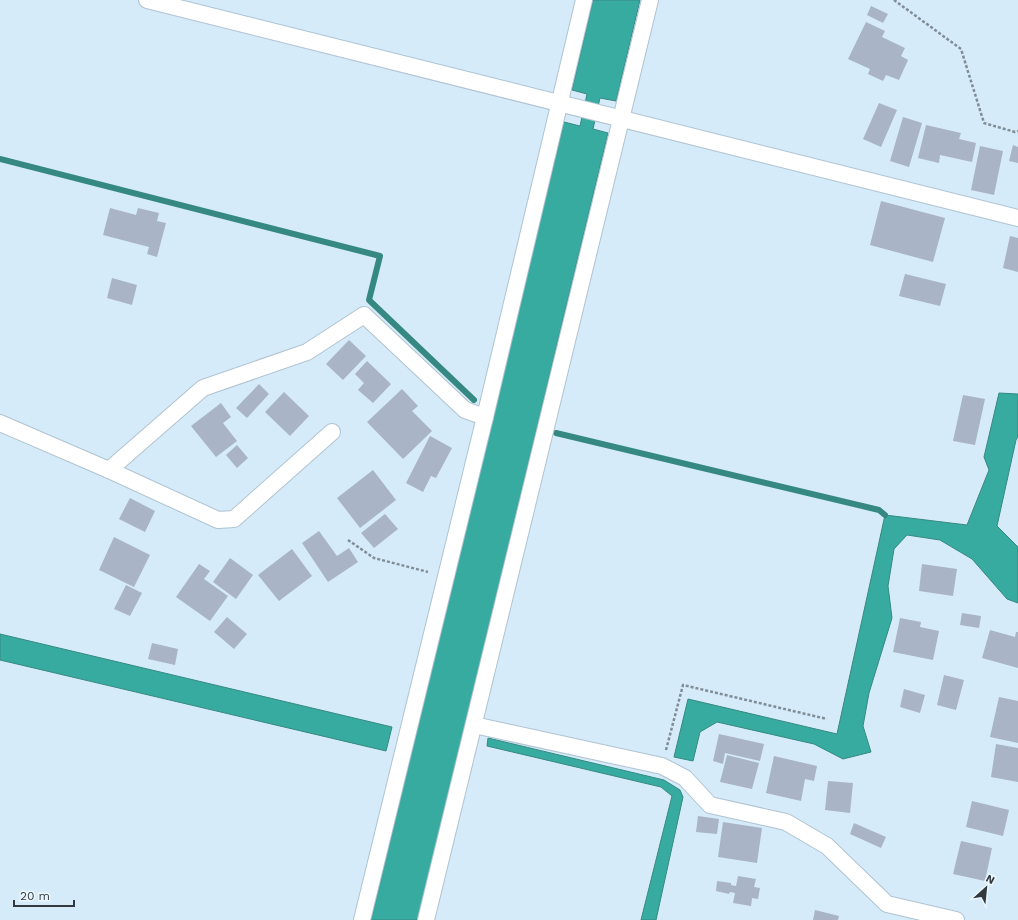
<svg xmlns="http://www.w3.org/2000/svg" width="1018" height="920" font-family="'Work Sans',sans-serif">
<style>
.water{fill:#38aba0;stroke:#368983}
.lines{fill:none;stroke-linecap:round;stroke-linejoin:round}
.stream{stroke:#368983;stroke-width:6}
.building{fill:#a9b4c7}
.street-casing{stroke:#afc3d1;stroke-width:18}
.path{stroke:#7f8d97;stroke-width:2.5;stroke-dasharray:3 2;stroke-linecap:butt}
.street{stroke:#fff;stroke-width:16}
</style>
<rect width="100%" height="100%" fill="#d6ebf9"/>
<g class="water">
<polygon points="593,0 640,0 616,101 600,98 593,129 608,133 418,920 371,920 564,122 580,126 587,94 572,90"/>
<polygon points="999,393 1018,394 1018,437 1016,440 997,526 1018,547 1018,603 1007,599 972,559 940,540 907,535 894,549 888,586 892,618 869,693 863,726 871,752 843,759 814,744 717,722 700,732 693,761 674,757 688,699 837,734 885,515 967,525 989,470 984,457"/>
<polygon points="0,634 392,727 386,751 0,660"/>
<polygon points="488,738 664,780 680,790 683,797 656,920 641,920 672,796 661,787 487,746"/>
</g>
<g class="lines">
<g class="stream">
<polyline points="0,159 380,256 369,300 474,400"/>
<polyline points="556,433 879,510 885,515"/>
</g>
</g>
<g class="building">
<polygon points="871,6 888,14 883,23 867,15"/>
<polygon points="866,22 885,31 882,37 905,48 901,56 908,60 899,80 886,75 883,81 868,74 870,69 848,59"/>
<polygon points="879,103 897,110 881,147 863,139"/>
<polygon points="903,117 922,123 909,167 890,161"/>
<polygon points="926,125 961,133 959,139 976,143 972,162 940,155 939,163 918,158"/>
<polygon points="1013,145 1018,147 1018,163 1009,161"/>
<polygon points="980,146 1003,151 994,195 971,190"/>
<polygon points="881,201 945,218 933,262 870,245"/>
<polygon points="110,208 136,215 138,208 159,213 157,221 166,223 157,257 147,254 149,247 103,235"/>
<polygon points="1010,236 1018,238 1018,272 1003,268"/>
<polygon points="905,274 946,284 940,306 899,296"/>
<polygon points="112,278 137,285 132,305 107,298"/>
<polygon points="349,340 366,356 343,380 326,364"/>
<polygon points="367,361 391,384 373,403 358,390 364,383 355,374"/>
<polygon points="259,384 269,394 247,418 236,408"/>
<polygon points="402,389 418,406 412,411 432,431 403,459 367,422"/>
<polygon points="284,392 309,416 290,436 265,412"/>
<polygon points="963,395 985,399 975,445 953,441"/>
<polygon points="221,403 231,417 223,423 237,441 216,457 191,426"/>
<polygon points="430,436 452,448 436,478 431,476 423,492 406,483"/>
<polygon points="237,445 248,458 237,468 226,455"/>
<polygon points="373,470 396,500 360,528 337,498"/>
<polygon points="130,498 155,511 145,532 119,519"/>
<polygon points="385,514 398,529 374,548 361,533"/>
<polygon points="319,531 337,556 349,548 358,562 328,582 302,543"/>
<polygon points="114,537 150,555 134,587 99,570"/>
<polygon points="292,549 312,576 279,601 258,575"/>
<polygon points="230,558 253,575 236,599 213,582"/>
<polygon points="199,564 210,571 204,579 228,596 210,621 176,597"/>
<polygon points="922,564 957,569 953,596 919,591"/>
<polygon points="126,585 142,593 130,616 114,609"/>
<polygon points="962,613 981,616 979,628 960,625"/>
<polygon points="227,617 247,634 234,649 214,632"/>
<polygon points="900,618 921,622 920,627 939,631 933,660 893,652"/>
<polygon points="990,630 1015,637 1016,632 1018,632 1018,668 982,658"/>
<polygon points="152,643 178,649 175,665 148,659"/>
<polygon points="944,675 964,680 956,710 937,705"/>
<polygon points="904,689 925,695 920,713 900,707"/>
<polygon points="999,697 1018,701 1018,743 990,737"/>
<polygon points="719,734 764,744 760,761 725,753 723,764 713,761"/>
<polygon points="996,744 1018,748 1018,782 991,777"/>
<polygon points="727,755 759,763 752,789 720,782"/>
<polygon points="774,756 817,766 814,781 805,779 801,801 766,793"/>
<polygon points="828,781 853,783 850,813 825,810"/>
<polygon points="972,801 1009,810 1003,836 966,827"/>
<polygon points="698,816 719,819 717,834 696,832"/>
<polygon points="723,822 762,828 757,863 718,857"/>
<polygon points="854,823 886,837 881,848 850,834"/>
<polygon points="961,841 992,848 985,881 953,874"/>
<polygon points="738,876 756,879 754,887 760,888 758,899 752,898 751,906 733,903 735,893 730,892 729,894 716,891 717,881 731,883 731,885 736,886"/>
<polygon points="815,910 839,916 838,920 813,920"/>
</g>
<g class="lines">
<defs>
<g id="street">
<polyline points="147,0 1018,218"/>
<polyline points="0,423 109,470 218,520 234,519 332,432"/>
<polyline points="109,470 203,388 307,352 364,315 465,410 485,417"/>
<polyline points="474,725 662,766 685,778 710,805 786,822 827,846 887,904 956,920"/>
<polyline points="362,920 485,417 584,0"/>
<polyline points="426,920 650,0"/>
</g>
</defs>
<use href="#street" class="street-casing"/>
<g class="path">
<polyline points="894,0 961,49 984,123 1015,132 1018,131"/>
<polyline points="348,540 374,558 428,572"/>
<polyline points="666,750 683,685 827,719"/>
</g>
<use href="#street" class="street"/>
</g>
<g transform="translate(986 888) rotate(27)" stroke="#eaf7ff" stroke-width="3" paint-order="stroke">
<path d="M0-3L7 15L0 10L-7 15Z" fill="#323a3f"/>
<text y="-6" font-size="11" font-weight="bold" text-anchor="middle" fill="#323a3f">N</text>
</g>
<path d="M14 900v6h60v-6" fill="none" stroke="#323a3f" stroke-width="2"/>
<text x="20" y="900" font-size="12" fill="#323a3f" stroke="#eaf7ff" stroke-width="3" paint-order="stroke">20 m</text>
</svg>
